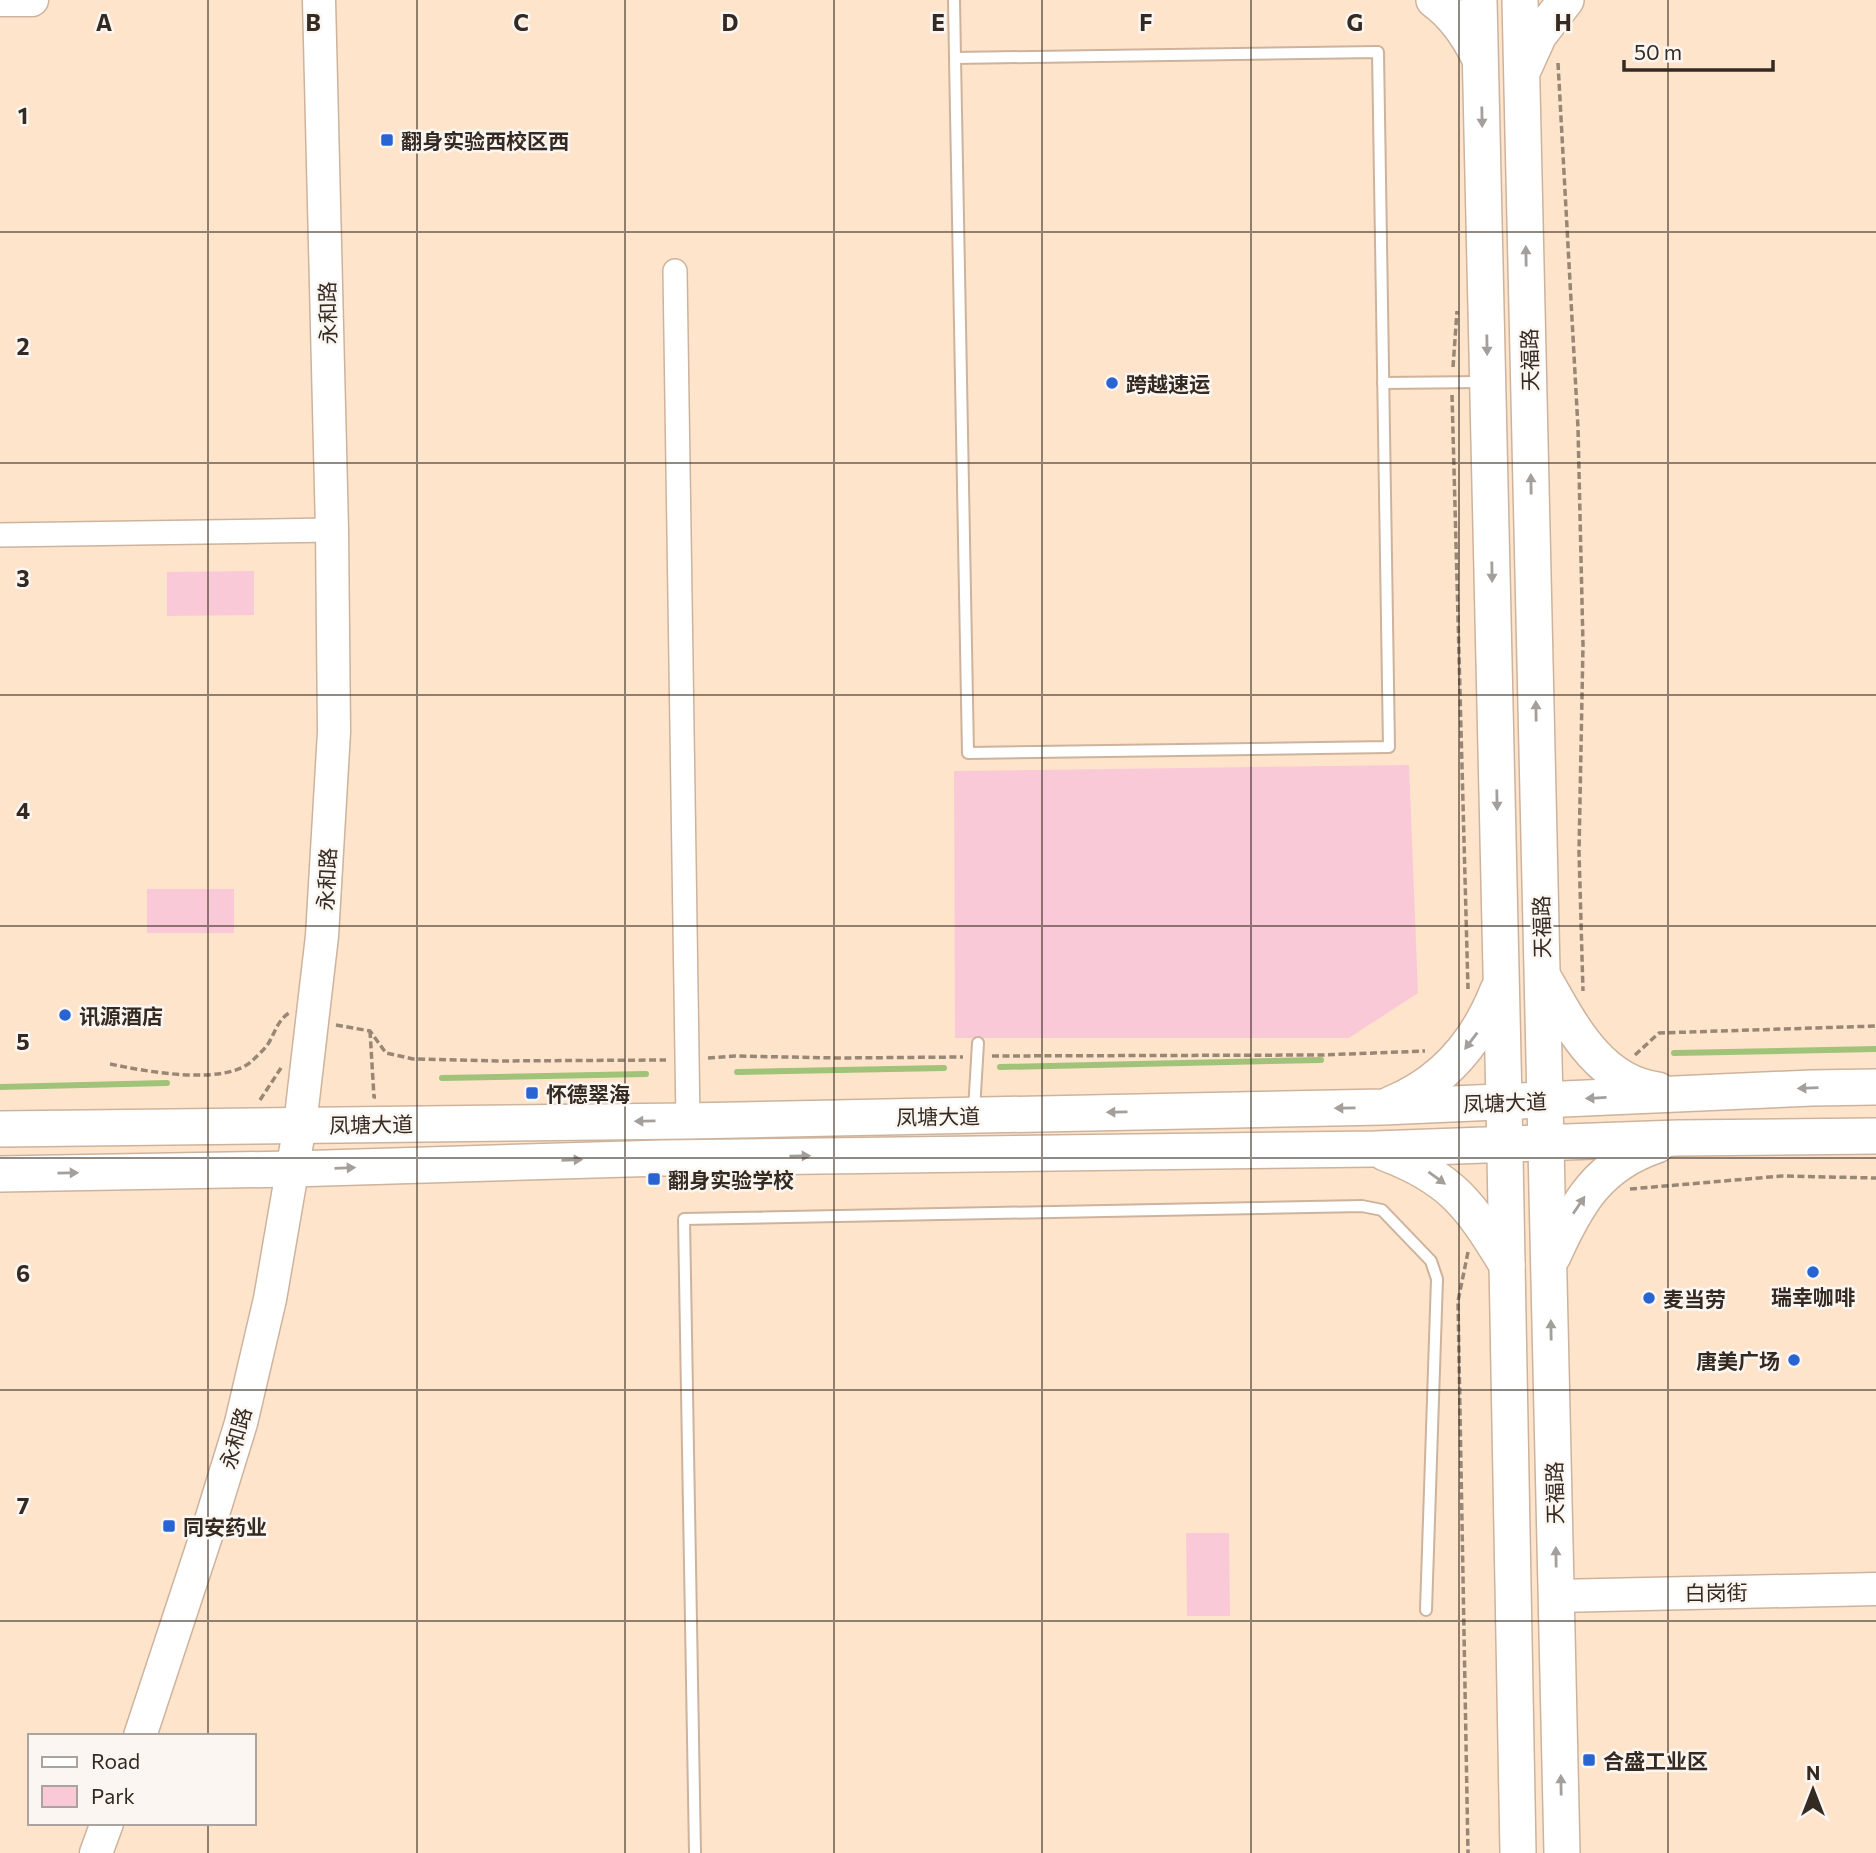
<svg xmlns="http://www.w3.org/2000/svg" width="1876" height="1853" font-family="Commissioner,'Noto Sans SC',sans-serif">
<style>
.green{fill:#fac9d7}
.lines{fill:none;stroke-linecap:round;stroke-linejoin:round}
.stream{stroke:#a1c379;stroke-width:6}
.lane-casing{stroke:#cdb39c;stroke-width:14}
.street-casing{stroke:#cdb39c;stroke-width:26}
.secondary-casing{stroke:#cdb39c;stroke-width:35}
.primary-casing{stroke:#cdb39c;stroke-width:38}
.path{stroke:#998776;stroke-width:3.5;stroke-dasharray:7 3.5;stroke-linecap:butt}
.lane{stroke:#fff;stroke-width:10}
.street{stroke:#fff;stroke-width:23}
.secondary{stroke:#fff;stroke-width:32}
.primary{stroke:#fff;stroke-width:35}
.oneway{fill:#a49f9b}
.grid{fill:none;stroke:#342a21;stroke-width:2;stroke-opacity:0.55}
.poi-dot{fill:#2965d2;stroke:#fbf6f1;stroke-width:2.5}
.labels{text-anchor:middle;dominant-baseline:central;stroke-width:5;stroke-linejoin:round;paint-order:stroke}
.poi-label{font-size:21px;font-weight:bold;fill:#342a21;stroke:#fbf6f1;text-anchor:start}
.street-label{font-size:21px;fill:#342a21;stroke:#fbf6f1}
.grid-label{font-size:23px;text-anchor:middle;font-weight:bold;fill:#342a21;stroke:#fbf6f1;stroke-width:5;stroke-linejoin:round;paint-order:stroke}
</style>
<rect width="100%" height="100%" fill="#ffe4cc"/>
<g class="green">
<polygon points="254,571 254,615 167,616 167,572"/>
<polygon points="1409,765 1418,993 1349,1038 955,1038 954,771"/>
<rect x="147" y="889" width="87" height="44"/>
<polygon points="1186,1533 1229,1533 1230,1616 1187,1616"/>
</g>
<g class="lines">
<g class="stream">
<polyline points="1674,1053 1876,1049"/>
<polyline points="1000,1067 1321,1060"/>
<polyline points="737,1072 944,1068"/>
<polyline points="442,1078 646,1074"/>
<polyline points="0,1087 167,1083"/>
</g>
<defs>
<g id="lane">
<polyline points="954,0 955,58 968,753 1389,747 1378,52 955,58"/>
<polyline points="1383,383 1482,382"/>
<polyline points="974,1110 978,1043"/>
<polyline points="695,1853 684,1219 1362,1206 1382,1210 1431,1261 1437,1279 1426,1610"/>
</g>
<g id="street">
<polyline points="675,271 688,1121"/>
<polyline points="0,535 332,530"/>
</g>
<g id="secondary">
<polyline points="0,0 32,0"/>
<polyline points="1556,1596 1876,1589"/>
<polyline points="140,1736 208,1530 241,1423 270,1299 300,1125 322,936 334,732 332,530 319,0"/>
<polyline points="96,1853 107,1823"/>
</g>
<g id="primary">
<path d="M1434 0C1455 15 1468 35 1479 57"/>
<polyline points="1479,0 1504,1102 1518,1853"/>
<polyline points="1520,0 1562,1853"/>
<polyline points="1524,68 1539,35 1566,0"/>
<path d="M1545 980C1571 1026 1600 1083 1658 1090"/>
<path d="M1391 1104C1443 1083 1478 1041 1498 990"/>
<polyline points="0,1129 688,1121 1383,1107 1811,1088 1876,1087"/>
<path d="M1385 1153C1452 1178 1471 1206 1507 1265"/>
<polyline points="0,1174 292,1169 663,1158 1375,1149 1678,1138 1876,1136"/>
<path d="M1553 1256C1577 1203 1598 1165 1657 1145"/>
</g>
</defs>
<use href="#lane" class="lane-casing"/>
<use href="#street" class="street-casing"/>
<use href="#secondary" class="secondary-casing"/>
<use href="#primary" class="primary-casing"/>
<g class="path">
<polyline points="1558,63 1578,428 1583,645 1579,852 1583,991"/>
<polyline points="1453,367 1457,311"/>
<polyline points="1452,395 1468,989"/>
<polyline points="336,1025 370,1031 386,1053 413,1059 497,1061 666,1060"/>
<polyline points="370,1031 374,1097 376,1097"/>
<polyline points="1635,1055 1659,1033 1876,1026"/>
<polyline points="992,1056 1322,1055 1425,1051"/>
<polyline points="708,1058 735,1056 837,1058 963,1057"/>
<path d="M110 1064C144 1071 226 1087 253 1060 258 1055 264 1050 268 1044 275 1033 277 1021 289 1013"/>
<polyline points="260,1100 281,1068"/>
<polyline points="1630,1189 1782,1176 1876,1178"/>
<polyline points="1468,1252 1458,1301 1468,1853"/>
</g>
<use href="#lane" class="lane"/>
<use href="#street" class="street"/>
<use href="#secondary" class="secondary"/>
<use href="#primary" class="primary"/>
</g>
<defs><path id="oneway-solid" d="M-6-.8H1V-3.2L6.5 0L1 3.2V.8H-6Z" transform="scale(1.75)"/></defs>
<g class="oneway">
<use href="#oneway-solid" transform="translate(1482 117) rotate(89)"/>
<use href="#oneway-solid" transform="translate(1526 256) rotate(-91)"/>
<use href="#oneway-solid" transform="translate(1487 345) rotate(89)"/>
<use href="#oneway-solid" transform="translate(1531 484) rotate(-91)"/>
<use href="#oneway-solid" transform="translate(1492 572) rotate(89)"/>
<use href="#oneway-solid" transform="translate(1536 711) rotate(-91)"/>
<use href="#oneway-solid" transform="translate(1497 800) rotate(89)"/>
<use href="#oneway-solid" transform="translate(1471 1041) rotate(127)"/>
<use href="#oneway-solid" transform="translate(1808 1088) rotate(178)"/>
<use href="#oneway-solid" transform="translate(1596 1098) rotate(177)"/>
<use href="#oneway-solid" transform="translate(1345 1108) rotate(179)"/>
<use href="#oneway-solid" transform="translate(1117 1112) rotate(179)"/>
<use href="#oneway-solid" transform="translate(645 1121) rotate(179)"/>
<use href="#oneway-solid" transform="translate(800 1156) rotate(-1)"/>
<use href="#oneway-solid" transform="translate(572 1160) rotate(-2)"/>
<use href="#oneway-solid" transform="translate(345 1168) rotate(-2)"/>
<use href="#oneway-solid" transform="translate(68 1173) rotate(-1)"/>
<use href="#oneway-solid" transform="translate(1437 1178) rotate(36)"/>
<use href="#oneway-solid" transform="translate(1579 1205) rotate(-56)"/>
<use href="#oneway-solid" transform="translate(1551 1330) rotate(-91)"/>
<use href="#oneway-solid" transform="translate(1556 1557) rotate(-91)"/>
<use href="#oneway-solid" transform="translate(1561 1785) rotate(-91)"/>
</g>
<path class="grid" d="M208 0V1736M417 0V1853M625 0V1853M834 0V1853M1042 0V1853M1251 0V1853M1459 0V1853M1668 0V1853M0 232H1876M0 463H1876M0 695H1876M0 926H1876M0 1158H1876M0 1390H1876M0 1621H1876M208 1823V1853"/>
<g class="poi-dot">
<rect x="380" y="133" width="14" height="14" rx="3.5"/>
<circle cx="1112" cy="383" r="7"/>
<circle cx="65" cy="1015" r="7"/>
<rect x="525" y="1086" width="14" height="14" rx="3.5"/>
<rect x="647" y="1172" width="14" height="14" rx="3.5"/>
<circle cx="1813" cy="1272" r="7"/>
<circle cx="1649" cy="1298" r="7"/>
<circle cx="1794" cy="1360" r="7"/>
<rect x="162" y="1519" width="14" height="14" rx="3.5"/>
<rect x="1582" y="1753" width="14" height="14" rx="3.5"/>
</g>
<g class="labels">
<g class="poi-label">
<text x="401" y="140">翻身实验西校区西</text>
<text x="1126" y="383">跨越速运</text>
<text x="79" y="1015">讯源酒店</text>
<text x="546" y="1093">怀德翠海</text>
<text x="668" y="1179">翻身实验学校</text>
<text x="1813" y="1296" text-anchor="middle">瑞幸咖啡</text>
<text x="1663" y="1298">麦当劳</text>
<text x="1780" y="1360" text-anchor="end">唐美广场</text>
<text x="183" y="1526">同安药业</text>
<text x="1603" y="1760">合盛工业区</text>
</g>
<g class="street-label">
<text transform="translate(327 313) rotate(-91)">永和路</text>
<text transform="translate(1529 360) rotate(-91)">天福路</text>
<text transform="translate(326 879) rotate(-87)">永和路</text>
<text transform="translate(1541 927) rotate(-91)">天福路</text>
<text transform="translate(1505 1102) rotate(-2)">凤塘大道</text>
<text transform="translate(938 1116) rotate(-1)">凤塘大道</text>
<text transform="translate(371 1124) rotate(-1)">凤塘大道</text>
<text transform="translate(235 1438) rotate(-74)">永和路</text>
<text transform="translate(1554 1493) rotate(-91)">天福路</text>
<text transform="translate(1716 1592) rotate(-1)">白岗街</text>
</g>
</g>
<g class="grid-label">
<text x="104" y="31">A</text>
<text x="313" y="31">B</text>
<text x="521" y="31">C</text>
<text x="730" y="31">D</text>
<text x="938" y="31">E</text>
<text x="1146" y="31">F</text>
<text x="1355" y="31">G</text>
<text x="1563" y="31">H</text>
<text x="23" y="124">1</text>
<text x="23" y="355">2</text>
<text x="23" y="587">3</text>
<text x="23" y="819">4</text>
<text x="23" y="1050">5</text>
<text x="23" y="1282">6</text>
<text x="23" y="1514">7</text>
</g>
<rect x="28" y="1734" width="228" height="91" fill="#fbf6f1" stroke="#aba49e" stroke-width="2"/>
<rect x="42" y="1757" width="35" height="10" fill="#ffffff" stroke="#aba49e" stroke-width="2"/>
<text x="91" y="1769" font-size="21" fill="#342a21">Road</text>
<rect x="42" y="1786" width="35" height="21" fill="#fac9d7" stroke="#aba49e" stroke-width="2"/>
<text x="91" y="1804" font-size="21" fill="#342a21">Park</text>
<g transform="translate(1813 1790)" stroke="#fbf6f1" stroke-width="5" paint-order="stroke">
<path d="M0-5L12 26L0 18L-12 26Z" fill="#342a21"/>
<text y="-10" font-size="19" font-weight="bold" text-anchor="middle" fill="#342a21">N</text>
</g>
<path d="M1624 60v10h149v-10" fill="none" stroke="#342a21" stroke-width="3.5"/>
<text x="1634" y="60" font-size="21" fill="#342a21" stroke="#fbf6f1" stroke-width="5" paint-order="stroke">50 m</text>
</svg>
